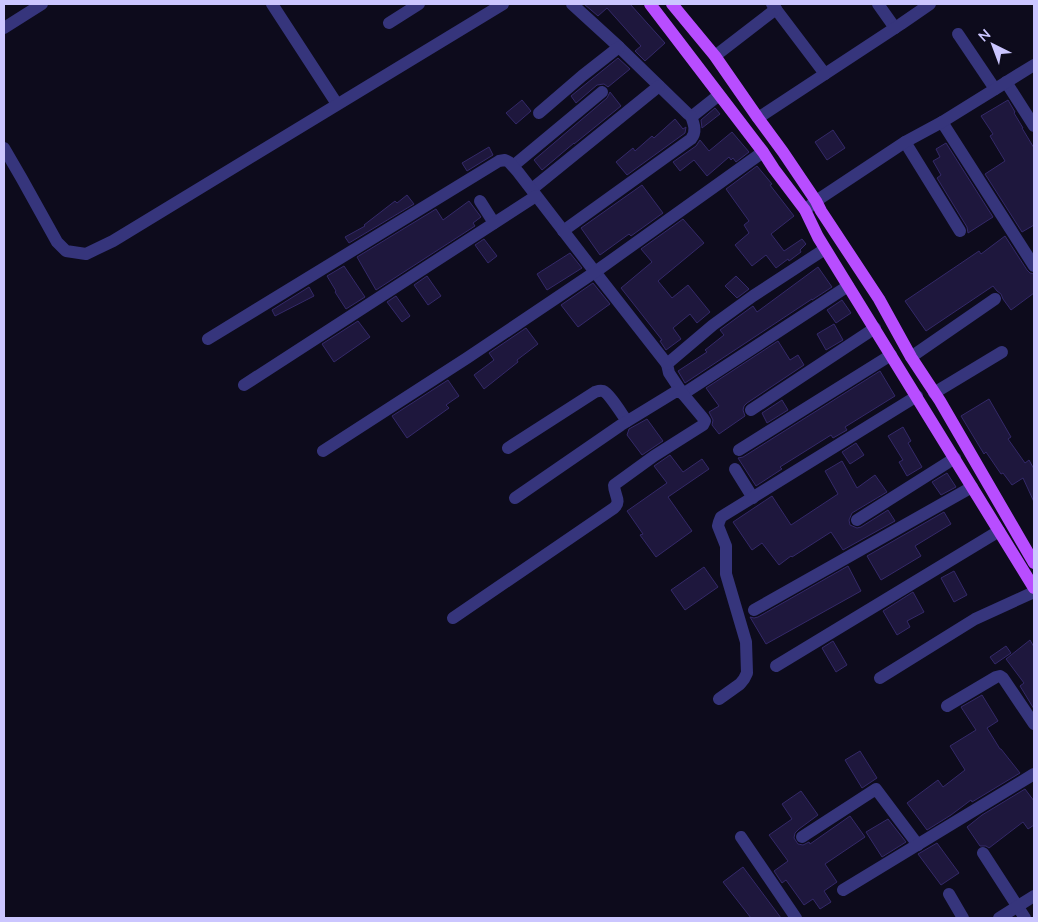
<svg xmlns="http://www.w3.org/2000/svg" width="1038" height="922" font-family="Mulish,sans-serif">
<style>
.building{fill:#1e173d;stroke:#342969}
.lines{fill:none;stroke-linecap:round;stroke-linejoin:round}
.minor{stroke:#36357c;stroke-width:12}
.major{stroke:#b84dff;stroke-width:12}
</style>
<rect width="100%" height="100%" fill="#0d0b1c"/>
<g class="building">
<polygon points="584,4 630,4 665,43 645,61 635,51 641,46 607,8 598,16"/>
<polygon points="618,58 630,69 608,87 604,84 597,85 576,103 571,96"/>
<polygon points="610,92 621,106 574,144 574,143 542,170 534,160 607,98"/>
<polygon points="522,100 531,111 516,124 506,113"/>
<polygon points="1008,100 1015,112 1014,113 1023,128 1022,128 1034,148 1034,225 1022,232 985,174 1005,161 990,136 993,134 981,116"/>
<polygon points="715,108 720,114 702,128 701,120"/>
<polygon points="675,119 683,129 686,127 685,133 627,175 616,162 633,148 635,151 652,136 654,138"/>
<polygon points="833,130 845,148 827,160 815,142"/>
<polygon points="732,132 749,152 736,162 733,158 731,160 729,157 707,176 694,160 680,171 673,162 696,146 700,140 709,151"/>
<polygon points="946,143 993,217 968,233 967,227 937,178 941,175 933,161 940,157 936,149"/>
<polygon points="489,147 493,155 467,171 462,163"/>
<polygon points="757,166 772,184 770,185 794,216 771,234 784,251 802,239 806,244 800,250 801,252 789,261 788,259 776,268 766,255 752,266 735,245 749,233 744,225 749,221 726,189"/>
<polygon points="642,185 663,213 631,236 629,234 600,255 581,228"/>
<polygon points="407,195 414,204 349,243 345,237 365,226 364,225 395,201 397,203"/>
<polygon points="469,201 481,217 473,223 475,226 376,290 357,257 436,209 443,220"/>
<polygon points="683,219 704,243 658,281 672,298 688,285 710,312 697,323 690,314 673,328 681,339 666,350 660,341 662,340 621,288 652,262 641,249"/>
<polygon points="1005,236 1027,270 1030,273 1034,274 1034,293 1011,310 1003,299 1001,294 997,291 993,286 926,331 905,301 979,251 981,254"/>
<polygon points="484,239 497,256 488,263 475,245"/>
<polygon points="570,253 582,268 547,290 537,274"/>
<polygon points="344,266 365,297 346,309 335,292 336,291 327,276"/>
<polygon points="818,267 832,287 812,300 812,299 685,383 678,371 707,352 705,350 724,335 720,330 753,306 757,312"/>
<polygon points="427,276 441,296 428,305 414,285"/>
<polygon points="736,276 749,289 737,298 725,286"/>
<polygon points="593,283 610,304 578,327 561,305"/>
<polygon points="309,287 314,296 275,316 272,310"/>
<polygon points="396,296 410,316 402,322 387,302"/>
<polygon points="842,300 851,313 836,323 827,310"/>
<polygon points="358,321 370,337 334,362 322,344"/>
<polygon points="834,324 843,340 826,350 817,334"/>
<polygon points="526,328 538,344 517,360 518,362 484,389 474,375 494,360 489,353"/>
<polygon points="778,341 790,360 798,355 804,365 747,403 744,406 743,410 745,416 719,434 712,425 713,420 709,412 719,406 706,388"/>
<polygon points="880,371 895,396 845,427 847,430 833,438 831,435 780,467 782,469 756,486 738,458 743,457"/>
<polygon points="448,380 459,396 446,405 449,408 407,438 392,416"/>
<polygon points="989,399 1011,437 1008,439 1025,463 1029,460 1034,469 1034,502 1023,478 1012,485 1003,473 1001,474 986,452 984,454 961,416"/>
<polygon points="782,400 788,410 767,423 762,413"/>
<polygon points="647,419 663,441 642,455 627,435 629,429"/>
<polygon points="903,427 911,441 908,443 922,467 907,476 899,462 903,460 888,436"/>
<polygon points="856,443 864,455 850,464 842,452"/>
<polygon points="670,455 683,472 702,459 709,469 668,497 692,531 656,557 640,535 643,534 627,511 667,483 654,466"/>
<polygon points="842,461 857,488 875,475 887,492 852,513 849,520 850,525 857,528 861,527 888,510 895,521 843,550 831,532 792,557 791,556 779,565 762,543 752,550 733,522 772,496 791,525 838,494 825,471"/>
<polygon points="947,473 956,487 941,495 932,482"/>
<polygon points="944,512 951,524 915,546 921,556 881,580 867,556"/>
<polygon points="848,566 861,591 766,644 750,617 754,618 758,617"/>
<polygon points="704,567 718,587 685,610 671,590"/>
<polygon points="954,571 967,595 954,602 941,578"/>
<polygon points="913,592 924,612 907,621 910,627 897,635 883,611"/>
<polygon points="1030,640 1034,647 1034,709 1020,686 1024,683 1006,659"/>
<polygon points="833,641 847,665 836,672 822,648"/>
<polygon points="1006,646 1011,653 995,664 990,657"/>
<polygon points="982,695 998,721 987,728 1000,749 1001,749 1020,773 972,802 971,800 951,815 927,830 907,803 938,780 943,787 965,770 950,746 976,730 961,707"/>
<polygon points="860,751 877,778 862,788 845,760"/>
<polygon points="1025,789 1034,801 1034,825 1028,829 1023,822 989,848 986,846 980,846 967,827 982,815"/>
<polygon points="801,791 818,815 799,829 795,833 794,838 798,844 803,845 809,842 810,844 850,816 865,837 825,864 837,882 824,891 831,902 820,909 813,899 804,905 786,880 782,883 774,871 788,861 769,835 792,819 782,804"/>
<polygon points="888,819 906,842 882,857 866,832"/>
<polygon points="937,843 959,873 941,885 918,854"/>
<polygon points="743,867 781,918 751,918 723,882"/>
</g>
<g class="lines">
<g class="minor">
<polyline points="272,4 337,104"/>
<polyline points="572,4 619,47 688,114 691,116 695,114 719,95"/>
<polyline points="772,4 825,74"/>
<polyline points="878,4 895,28"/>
<polyline points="389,23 419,4"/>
<polyline points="4,28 42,4"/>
<polyline points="958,34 995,89"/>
<polyline points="715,56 776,9"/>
<polyline points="1006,82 1034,126"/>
<polyline points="539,113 582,76 619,47"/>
<polyline points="758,118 901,24 930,4"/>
<polyline points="942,122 1034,266"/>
<polyline points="905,142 960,231"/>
<polyline points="4,148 22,179 57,242 66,251 86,254 113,241 503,4"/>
<polyline points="513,166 602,92"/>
<polyline points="532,189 659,86"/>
<polyline points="480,201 494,223"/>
<polyline points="805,210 816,201 905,142 942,122 1034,65"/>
<path d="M563 231 691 139C697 132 694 124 691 116"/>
<polyline points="825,249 753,296 713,325 667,364 669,373 683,394 848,286"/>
<polyline points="208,339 499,161 505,160 509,162 518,172 595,272 667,364"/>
<polyline points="911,357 995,299"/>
<polyline points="244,385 536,196"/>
<polyline points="934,393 1002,352"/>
<polyline points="751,410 875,328"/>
<path d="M508 448 595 392C598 391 600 390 603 391 609 393 623 416 627 421"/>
<polyline points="739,450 891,355"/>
<polyline points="323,451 467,358 595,272 763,152"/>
<polyline points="735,469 753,498"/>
<polyline points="857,520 955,458"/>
<polyline points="754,610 972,487"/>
<path d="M453 618 614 508C622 501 614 495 614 485L654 456 703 425 705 421 703 418 683 394 680 392H675L621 425 515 498"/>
<polyline points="776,666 999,531"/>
<polyline points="880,678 975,619 1034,592"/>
<polyline points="719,699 740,684 744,679 747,673 746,642 726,574 726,546 718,526 719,522 721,517 917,396"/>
<polyline points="947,706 996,677 1000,676 1003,678 1034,724"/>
<polyline points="741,837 796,918"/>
<polyline points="802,837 876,789 918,845"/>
<polyline points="983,853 1025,918"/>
<polyline points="843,890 1034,774"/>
<polyline points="949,894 963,918"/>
<polyline points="999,918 1034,896"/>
</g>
<g class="major">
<polyline points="650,4 763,152 774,169 805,210 818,237 1034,588"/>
<polyline points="672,4 715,56 758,118 783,152 816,201 821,211 879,299 911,357 940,401 1034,563"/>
</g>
</g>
<rect width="1038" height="922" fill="none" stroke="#cbc6ff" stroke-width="10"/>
<g transform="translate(993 45) rotate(318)" stroke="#0d0b1c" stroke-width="4" paint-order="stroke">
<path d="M0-4L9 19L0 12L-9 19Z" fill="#cbc6ff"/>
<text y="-8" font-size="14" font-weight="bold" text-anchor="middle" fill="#cbc6ff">N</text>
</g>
</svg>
